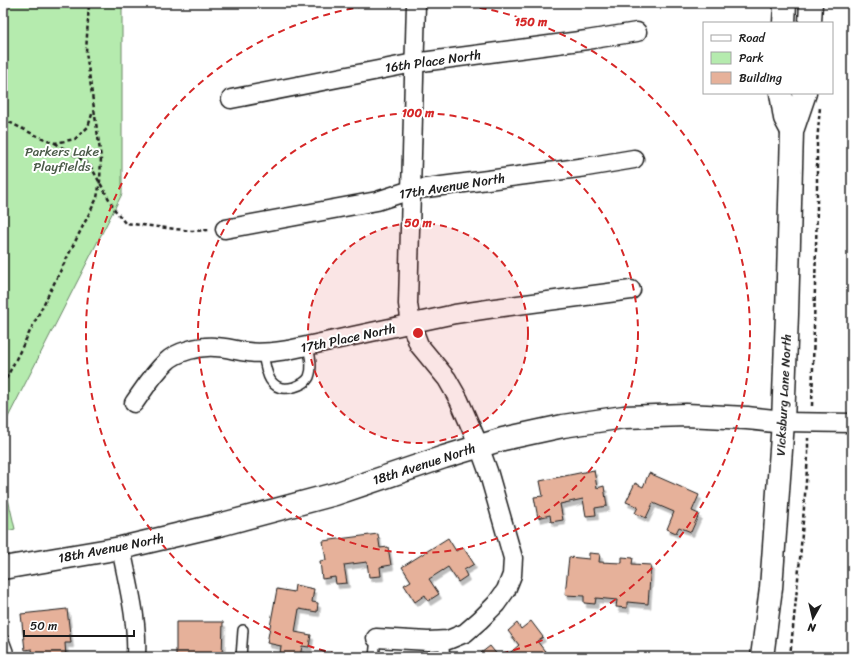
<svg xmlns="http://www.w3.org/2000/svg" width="855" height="660" font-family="Sriracha,sans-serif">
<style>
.green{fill:#b5ebae;stroke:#688465}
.building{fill:#e6b19a;stroke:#1c1c1c;filter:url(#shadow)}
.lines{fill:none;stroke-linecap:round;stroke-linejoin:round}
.lane-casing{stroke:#1c1c1c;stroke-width:12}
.street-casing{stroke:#1c1c1c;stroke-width:21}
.secondary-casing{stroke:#1c1c1c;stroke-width:25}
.path{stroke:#1c1c1c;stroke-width:2.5;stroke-dasharray:4 3;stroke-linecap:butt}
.lane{stroke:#fff;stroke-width:9}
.street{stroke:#fff;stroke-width:18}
.secondary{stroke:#fff;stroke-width:22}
.ring{fill:none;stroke:#d62828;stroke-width:2;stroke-dasharray:7 5}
.labels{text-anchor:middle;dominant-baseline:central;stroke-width:4;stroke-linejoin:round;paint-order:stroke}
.street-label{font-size:13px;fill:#1c1c1c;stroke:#fff}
.park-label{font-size:13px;fill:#4a5a48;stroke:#fff}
.centre{fill:#d62828;stroke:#fff;stroke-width:2}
.ring-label{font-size:12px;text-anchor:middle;font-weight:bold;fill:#d62828;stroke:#fff;stroke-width:4;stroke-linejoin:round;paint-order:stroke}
</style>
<defs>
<filter id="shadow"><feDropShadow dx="2.5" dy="4.5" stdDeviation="0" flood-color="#0004"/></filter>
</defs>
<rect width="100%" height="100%" fill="#fff"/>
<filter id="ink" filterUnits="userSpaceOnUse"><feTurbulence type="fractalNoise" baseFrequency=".025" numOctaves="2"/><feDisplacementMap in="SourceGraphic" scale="8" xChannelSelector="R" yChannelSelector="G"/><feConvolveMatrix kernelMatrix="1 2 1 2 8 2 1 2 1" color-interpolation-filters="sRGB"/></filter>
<g filter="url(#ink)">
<g class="green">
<polygon points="3,3 122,3 122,194 3,427"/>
<polygon points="3,477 15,529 3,532"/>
</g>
<g class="building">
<polygon points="594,470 597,488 604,486 607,506 595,508 596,515 586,516 583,499 560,504 563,520 551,522 550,515 538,518 534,497 543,496 540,481"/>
<polygon points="649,473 699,495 692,511 699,514 691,532 679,527 676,533 667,529 674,512 653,503 646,518 635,513 638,507 626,502 635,483 643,487"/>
<polygon points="378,534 380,548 388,547 391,565 380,567 381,576 369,577 367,562 344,565 347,583 336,584 335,577 322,579 320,561 326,560 323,541"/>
<polygon points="448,538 456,551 463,547 474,564 464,570 467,576 458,582 448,567 429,579 439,594 428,601 425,595 415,602 404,585 411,581 402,567"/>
<polygon points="589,553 600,554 599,562 622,563 622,557 633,558 632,564 651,565 648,604 627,602 627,608 616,607 617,600 596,598 595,604 584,603 584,596 565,595 569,557 589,559"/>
<polygon points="295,585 314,589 312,602 318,603 317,612 299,609 295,632 311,635 309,647 302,646 300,657 295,657 280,654 281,646 267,643 277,589 294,592"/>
<polygon points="67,609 71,643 65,643 66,657 33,657 32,649 25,650 21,614"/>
<polygon points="531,621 543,637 537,641 548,655 545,657 505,657 519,645 508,631 517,623 521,629"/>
<polygon points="176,622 223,622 222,657 176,657"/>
<polygon points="490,646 499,657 485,657 481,653"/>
</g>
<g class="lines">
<defs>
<g id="lane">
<path d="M263 353C266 372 269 394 294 387 300 385 306 383 309 377 313 367 310 356 308 346"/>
<polyline points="3,640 4,640 8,651 7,657"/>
<polyline points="443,640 445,657"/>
<polyline points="241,657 243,630"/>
<polyline points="374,657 376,638"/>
</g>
<g id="street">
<polyline points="231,99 414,63 587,40 637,32"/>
<polyline points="225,229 377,201 411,190 586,167 634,159"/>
<path d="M134 403C144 389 153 374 166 362 177 351 200 346 215 347 226 347 237 351 248 352 262 354 274 352 288 350L455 314 495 308 631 290"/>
<polyline points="783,422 852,423"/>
<path d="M121 548C128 584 138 620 136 657"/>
<polyline points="376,638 428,641 448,640 465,633 480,620 496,604 506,590 512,575 513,558 488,471 479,446 459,400 447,379 419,345 411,324 408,304 416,3"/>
</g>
<g id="secondary">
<polyline points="784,23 785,3"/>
<polyline points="810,23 811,3"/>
<polyline points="781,93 785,118 792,131"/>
<polyline points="3,568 121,548 223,524 335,494 444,457 503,439 563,426 624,417 686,415 747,418 783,422"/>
<polyline points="762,657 771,588 783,422 787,314 792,131 805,93"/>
</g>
</defs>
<use href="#lane" class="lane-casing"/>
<use href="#street" class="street-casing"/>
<use href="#secondary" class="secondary-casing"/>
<g class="path">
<polyline points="3,119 35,135 55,143 75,139 88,127 93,111"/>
<polyline points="55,143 90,165 115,210 125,223 192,231 210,230"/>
<polyline points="3,385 97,198 100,181 101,158 86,52 89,3"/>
<polyline points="812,406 817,207 817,143 820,107"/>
<polyline points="790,657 800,559 808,456 808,438"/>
</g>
<use href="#lane" class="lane"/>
<use href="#street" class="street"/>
<use href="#secondary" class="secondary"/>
</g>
</g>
<circle cx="418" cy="333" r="110" fill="#d62828" fill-opacity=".12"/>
<g class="ring">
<circle cx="418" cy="333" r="110"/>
<circle cx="418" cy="333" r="220"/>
<path d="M349 657A331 331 0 0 1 392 3M444 3A331 331 0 0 1 487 657"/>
</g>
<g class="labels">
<g class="street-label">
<text transform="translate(433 61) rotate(-8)">16th Place North</text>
<text transform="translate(452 186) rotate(-9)">17th Avenue North</text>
<text transform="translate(348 338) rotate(-12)">17th Place North</text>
<text transform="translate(783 395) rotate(-87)">Vicksburg Lane North</text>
<text transform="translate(424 464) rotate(-18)">18th Avenue North</text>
<text transform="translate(111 548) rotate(-11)">18th Avenue North</text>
</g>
<g class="park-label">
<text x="62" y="151">Parkers Lake<tspan x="62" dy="15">Playfields</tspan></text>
</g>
</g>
<circle cx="418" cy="333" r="6" class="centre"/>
<g class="ring-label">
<text x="531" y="26">150 m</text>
<text x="418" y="117">100 m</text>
<text x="418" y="227">50 m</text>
</g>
<rect width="855" height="660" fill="none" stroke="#fff" stroke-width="16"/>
<rect x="8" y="8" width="839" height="644" fill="none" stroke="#1c1c1c" stroke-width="1.5" filter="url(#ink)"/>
<rect x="703" y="22" width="130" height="72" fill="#ffffff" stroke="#a4a4a4"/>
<rect x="711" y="35" width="20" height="6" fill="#ffffff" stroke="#a4a4a4"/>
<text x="739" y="42" font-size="12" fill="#1c1c1c">Road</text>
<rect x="711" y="52" width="20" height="12" fill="#b5ebae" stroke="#a4a4a4"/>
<text x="739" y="62" font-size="12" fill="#1c1c1c">Park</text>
<rect x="711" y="72" width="20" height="12" fill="#e6b19a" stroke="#a4a4a4"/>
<text x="739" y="82" font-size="12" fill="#1c1c1c">Building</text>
<g transform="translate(813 618) rotate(188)" stroke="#ffffff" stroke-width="3" paint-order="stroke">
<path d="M0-3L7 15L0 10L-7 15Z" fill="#1c1c1c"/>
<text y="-6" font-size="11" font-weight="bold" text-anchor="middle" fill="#1c1c1c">N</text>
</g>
<path d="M24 630v6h110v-6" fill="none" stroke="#1c1c1c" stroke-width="2"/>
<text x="30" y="630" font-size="12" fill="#1c1c1c" stroke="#ffffff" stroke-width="3" paint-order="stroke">50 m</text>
</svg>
